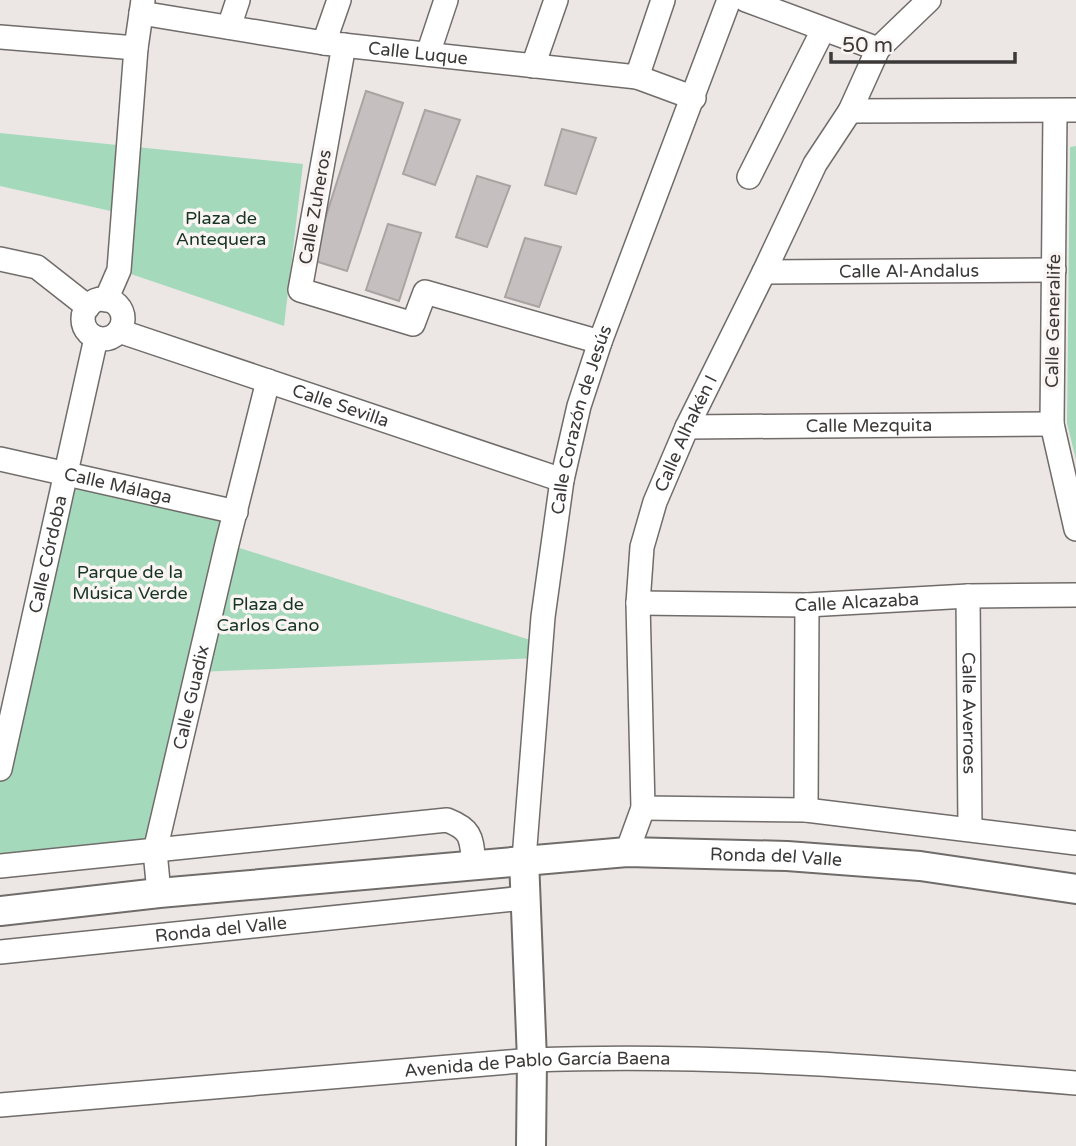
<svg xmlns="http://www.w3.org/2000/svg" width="1076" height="1146" viewBox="0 0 1076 1146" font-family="'Varela Round',sans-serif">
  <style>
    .green { fill: #a4d9bb }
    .building { fill: #c5c0bf; stroke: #a9a4a2; stroke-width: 2 }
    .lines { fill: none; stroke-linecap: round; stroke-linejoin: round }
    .minor-casing { stroke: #706c6a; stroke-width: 26 }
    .tertiary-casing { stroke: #706c6a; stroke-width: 32 }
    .minor { stroke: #fff; stroke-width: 23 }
    .tertiary { stroke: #fff; stroke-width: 28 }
    .labels { text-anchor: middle; stroke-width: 7; stroke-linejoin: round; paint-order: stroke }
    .street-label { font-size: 18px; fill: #3c3a39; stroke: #faf5f3 }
    .park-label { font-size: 18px; fill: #153424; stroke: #faf5f3 }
  </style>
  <rect width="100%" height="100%" fill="#ece7e5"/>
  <path class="green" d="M0,133L303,164L284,326L119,270L124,214L0,186Z
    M1076,146V460L1067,423L1070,147Z
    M65,474L236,512L227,544L540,643L539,658L197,672L155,851L0,866V769Z"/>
  <path class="building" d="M366,91L403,103L347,271L312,260Z
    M425,110L460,120L435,185L403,174Z
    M562,129L596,138L576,194L545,185Z
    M477,176L510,186L487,247L456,237Z
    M388,224L421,233L399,301L366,290Z
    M525,238L561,247L539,307L505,297Z"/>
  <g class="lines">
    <g class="minor-casing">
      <g id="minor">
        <path d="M746,0L878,49"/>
        <path id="s1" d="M141,13L324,43L637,77L694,98"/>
        <path d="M229,27L238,0"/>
        <path d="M0,37L136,48"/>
        <path d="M324,43L339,0"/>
        <path d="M344,45L300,290L413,324L425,292L600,342"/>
        <path d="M428,54L446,0"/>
        <path d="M533,66L556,0"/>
        <path d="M637,77L663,0"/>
        <path d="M850,111L1076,110"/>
        <path d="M1055,111L1052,424L1076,529"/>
        <path d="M749,177L823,30"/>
        <path d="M0,259L37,267L88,307"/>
        <path id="s2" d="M764,272L1054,270"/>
        <circle cx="103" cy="319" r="20"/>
        <path d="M106,300L119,270L136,48L143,0"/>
        <path id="s3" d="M119,331L562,480"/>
        <path id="s4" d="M687,427L1052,424"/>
        <path id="s5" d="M0,459L236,512"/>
        <path id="s6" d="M968,596L970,829"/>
        <path id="s7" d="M638,603L807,605L968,596L1076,595"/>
        <path id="s8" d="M0,769L96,338"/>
        <path d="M643,808L806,810L1076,843"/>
        <path d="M806,810L807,605"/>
        <path id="s9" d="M627,852L643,808L638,603L642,547L655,502L687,427L764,272L815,164L850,111L878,49L929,0"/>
        <path id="s10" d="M524,859L543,617L562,480L579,406L600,342L729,0"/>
        <path d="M0,866L447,820C473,830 471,839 474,864"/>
        <path id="s11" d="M159,893L155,851L227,544L268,381"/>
        <path id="s12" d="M0,952L524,898"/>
        <path id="s13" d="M0,1105L532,1060C714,1053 896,1068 1076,1083"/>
      </g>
    </g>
    <g class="tertiary-casing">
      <g id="tertiary">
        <path d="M524,859L532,1060L531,1146"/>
        <path id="s14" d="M0,911L159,893L627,852L787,856L920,866L1076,889"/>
      </g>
    </g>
    <use href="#minor" class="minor"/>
    <use href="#tertiary" class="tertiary"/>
  </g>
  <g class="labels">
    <g class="street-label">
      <text dy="6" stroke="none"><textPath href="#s1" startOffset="280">Calle Luque</textPath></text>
      <text transform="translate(315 207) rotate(-80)" y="6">Calle Zuheros</text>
      <text dy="6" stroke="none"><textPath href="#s2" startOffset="145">Calle Al-Andalus</textPath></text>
      <text transform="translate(1053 321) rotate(-89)" y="6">Calle Generalife</text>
      <text dy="6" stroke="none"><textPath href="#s3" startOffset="234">Calle Sevilla</textPath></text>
      <text dy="6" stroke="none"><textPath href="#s10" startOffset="444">Calle Corazón de Jesús</textPath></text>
      <text dy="6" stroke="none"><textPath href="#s4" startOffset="182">Calle Mezquita</textPath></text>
      <text dy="6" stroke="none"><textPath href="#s9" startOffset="430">Calle Alhakén I</textPath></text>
      <text dy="6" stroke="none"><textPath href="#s5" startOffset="121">Calle Málaga</textPath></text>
      <text dy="6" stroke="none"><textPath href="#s8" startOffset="220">Calle Córdoba</textPath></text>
      <text dy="6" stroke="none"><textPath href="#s7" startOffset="219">Calle Alcazaba</textPath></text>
      <text dy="6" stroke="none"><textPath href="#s11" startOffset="200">Calle Guadix</textPath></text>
      <text dy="6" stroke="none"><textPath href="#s6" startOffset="117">Calle Averroes</textPath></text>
      <text dy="6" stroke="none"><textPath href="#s14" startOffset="779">Ronda del Valle</textPath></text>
      <text dy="6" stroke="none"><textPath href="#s12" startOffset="222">Ronda del Valle</textPath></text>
      <text dy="6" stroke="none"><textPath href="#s13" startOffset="539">Avenida de Pablo García Baena</textPath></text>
    </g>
    <g class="park-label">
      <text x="221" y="224">Plaza de<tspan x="221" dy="21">Antequera</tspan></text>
      <text x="130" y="578">Parque de la<tspan x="130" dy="21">Música Verde</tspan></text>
      <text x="268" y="610">Plaza de<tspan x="268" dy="21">Carlos Cano</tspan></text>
    </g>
  </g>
  <path d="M831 52v10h184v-10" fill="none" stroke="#3c3a39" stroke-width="3.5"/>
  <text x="842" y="52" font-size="21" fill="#3c3a39" stroke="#faf5f3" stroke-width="5" paint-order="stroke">50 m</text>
</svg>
